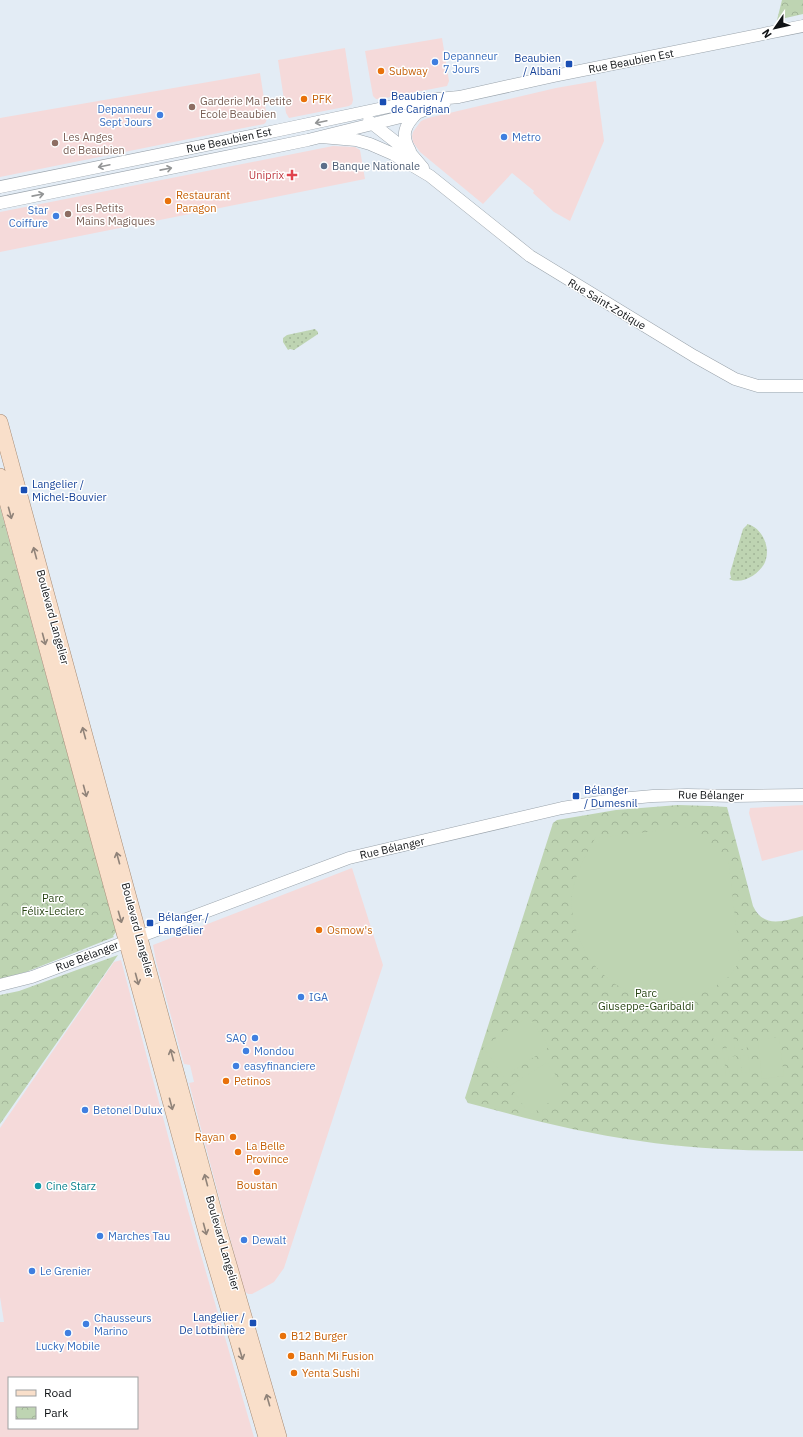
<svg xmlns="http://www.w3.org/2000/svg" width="803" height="1437" viewBox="0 0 803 1437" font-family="'IBM Plex Sans',sans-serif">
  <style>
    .commercial { fill: #f5dada; fill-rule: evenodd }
    .grass { fill: url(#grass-dots) }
    .park { fill: url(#park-crowns) }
    .pitch { fill: #bed4b2 }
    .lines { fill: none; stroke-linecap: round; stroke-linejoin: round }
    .minor-casing { stroke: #9aa3ab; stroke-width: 13 }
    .major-casing { stroke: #a58a74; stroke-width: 16 }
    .minor { stroke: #fff; stroke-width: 12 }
    .major { stroke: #f9dfca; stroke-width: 15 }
    .oneway { stroke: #939596 }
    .oneway2 { stroke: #908379 }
    .shop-dot { fill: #3f7fe0; stroke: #fff; stroke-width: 1.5 }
    .transit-dot { fill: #1a4fb4; stroke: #fff; stroke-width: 1.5 }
    .food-dot { fill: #e8710a; stroke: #fff; stroke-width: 1.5 }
    .education-dot { fill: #8d6e63; stroke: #fff; stroke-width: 1.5 }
    .service-dot { fill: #5c6f8a; stroke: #fff; stroke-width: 1.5 }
    .health-dot { fill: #e0444e; stroke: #fff; stroke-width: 1.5 }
    .culture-dot { fill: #0f9aa8; stroke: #fff; stroke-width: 1.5 }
    .labels { text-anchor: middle; stroke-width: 3; stroke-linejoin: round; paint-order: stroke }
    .shop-label { font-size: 11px; fill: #366cbe; stroke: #fff; text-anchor: start }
    .transit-label { font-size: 11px; fill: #164399; stroke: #fff; text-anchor: start }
    .street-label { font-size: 11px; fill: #101316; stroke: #fff }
    .food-label { font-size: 11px; fill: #c56008; stroke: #fff; text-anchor: start }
    .education-label { font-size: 11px; fill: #785e54; stroke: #fff; text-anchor: start }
    .service-label { font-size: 11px; fill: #4e5e75; stroke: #fff; text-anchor: start }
    .health-label { font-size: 11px; fill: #be3a42; stroke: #fff; text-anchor: end }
    .park-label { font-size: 11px; fill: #284413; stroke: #fff }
    .culture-label { font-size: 11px; fill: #0d838f; stroke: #fff; text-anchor: start }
  </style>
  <defs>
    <pattern id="grass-dots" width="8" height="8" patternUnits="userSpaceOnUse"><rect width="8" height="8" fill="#bed4b2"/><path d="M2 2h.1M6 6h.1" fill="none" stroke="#a2b598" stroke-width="1.8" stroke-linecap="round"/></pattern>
    <pattern id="park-crowns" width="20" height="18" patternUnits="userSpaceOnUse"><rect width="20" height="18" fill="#bed4b2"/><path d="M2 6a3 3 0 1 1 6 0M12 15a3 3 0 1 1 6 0" fill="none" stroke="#a2b598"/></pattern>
  </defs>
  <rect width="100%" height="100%" fill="#e3ecf5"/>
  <path class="commercial" d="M442,38L449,81L447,86L380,99H376L373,96L365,51Z
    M345,48L353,100L352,104L349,106L289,118L286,113L278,60Z
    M260,73L267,118L266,122L264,124L0,177V118Z
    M596,81L604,141L570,221L554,212L533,193L534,191L512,173L483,204L420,152L413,142L412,136L413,132L421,121L428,118L556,88Z
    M333,146L355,147L360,150L365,179L0,252V212Z
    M803,805V850L762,861L749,813L750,808Z
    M352,868L383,965L284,1268L274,1282L252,1294H248L244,1291L189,1083L194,1082L190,1065L184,1064L156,961L153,945Z
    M121,960L187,1207L254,1437H0V1322H4L0,1297V1128L114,962ZM9,1378H137V1428H9Z"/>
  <path class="grass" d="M315,329L318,332V334L294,350L290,349L288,350L283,342V338L287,335Z
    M747,524C761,527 770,545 766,559C763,572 743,586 729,579L731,578L730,573L743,529L747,525Z"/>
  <path class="park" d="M782,0H803V14L777,20Z
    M0,507L116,932L113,936L114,937L26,972L0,979Z
    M678,805L710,806L727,807L753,906C764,929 783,921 803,916V1151C748,1151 694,1149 640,1141C581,1133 525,1118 468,1103L465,1098L553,823L557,820L616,810Z
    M118,955L0,1124V995L19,991Z"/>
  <path class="pitch" d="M690,827L728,857L740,960C737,965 734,971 730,975C722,984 709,989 698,993C637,1016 578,972 572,909C569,884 584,859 595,838Z
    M529,1016L549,1047L504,1077L483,1047Z
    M745,1032L747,1049H739L737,1033Z
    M733,1033L735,1050L727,1051L725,1034Z
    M721,1035L723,1051L715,1052L713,1036Z
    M779,1037L784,1076L762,1079L758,1040Z
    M748,1055L750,1072L742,1073L740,1056Z
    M736,1056L738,1073L730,1074L728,1057Z
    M724,1058L726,1075L718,1076L716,1059Z
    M547,1062L566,1091L530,1115L510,1086Z"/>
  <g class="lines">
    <g class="minor-casing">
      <path id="minor" d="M369,121L411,154L423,168
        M321,137L356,140L370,144L393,154L430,176L530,256L694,356L735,379L758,386H803
        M410,151C401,135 404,126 417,113
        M0,187L280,130L416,101L459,97L554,76L803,26
        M0,203L308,140L417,113L445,102
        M0,985L32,977L349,858L562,808L619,799L653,796L687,795L735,796L803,795"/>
    </g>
    <g class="major-casing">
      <path id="major" d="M0,422L219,1230L279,1437
        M0,476L102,852L209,1243L266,1437"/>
    </g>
    <use href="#minor" class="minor"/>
    <use href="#major" class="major"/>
  </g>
  <defs><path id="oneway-shaft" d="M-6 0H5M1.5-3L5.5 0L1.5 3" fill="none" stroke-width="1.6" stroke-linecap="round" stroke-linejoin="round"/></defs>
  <g class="oneway">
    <use href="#oneway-shaft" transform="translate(321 122) rotate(168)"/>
    <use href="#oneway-shaft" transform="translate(104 166) rotate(168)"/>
    <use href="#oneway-shaft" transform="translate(166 169) rotate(-11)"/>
    <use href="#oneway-shaft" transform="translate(38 195) rotate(-11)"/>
  </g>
  <g class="oneway2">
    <use href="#oneway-shaft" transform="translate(10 513) rotate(75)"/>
    <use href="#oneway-shaft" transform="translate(35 553) rotate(-105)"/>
    <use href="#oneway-shaft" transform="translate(44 639) rotate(75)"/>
    <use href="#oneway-shaft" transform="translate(84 733) rotate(-105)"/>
    <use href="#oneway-shaft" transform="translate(85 791) rotate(75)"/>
    <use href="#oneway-shaft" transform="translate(118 858) rotate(-105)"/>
    <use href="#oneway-shaft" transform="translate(120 917) rotate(74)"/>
    <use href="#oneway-shaft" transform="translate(137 979) rotate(75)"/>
    <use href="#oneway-shaft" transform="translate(172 1055) rotate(-105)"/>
    <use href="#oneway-shaft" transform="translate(171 1104) rotate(75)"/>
    <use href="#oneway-shaft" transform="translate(206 1180) rotate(-105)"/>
    <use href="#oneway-shaft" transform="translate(205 1229) rotate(75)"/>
    <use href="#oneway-shaft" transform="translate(241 1354) rotate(73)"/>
    <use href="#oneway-shaft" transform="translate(268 1400) rotate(-106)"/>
  </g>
  <g class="shop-dot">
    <circle cx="435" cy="62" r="4"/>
    <circle cx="160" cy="115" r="4"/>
    <circle cx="504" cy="137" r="4"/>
    <circle cx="56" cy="216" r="4"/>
    <circle cx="301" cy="997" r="4"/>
    <circle cx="255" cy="1038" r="4"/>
    <circle cx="246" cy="1051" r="4"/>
    <circle cx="236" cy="1066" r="4"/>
    <circle cx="85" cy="1110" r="4"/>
    <circle cx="100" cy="1236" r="4"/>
    <circle cx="244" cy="1240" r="4"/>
    <circle cx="32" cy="1271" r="4"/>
    <circle cx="86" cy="1324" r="4"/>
    <circle cx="68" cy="1333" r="4"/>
  </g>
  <g class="transit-dot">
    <rect x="565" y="60" width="8" height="8" rx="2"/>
    <rect x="379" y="98" width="8" height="8" rx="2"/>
    <rect x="20" y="486" width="8" height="8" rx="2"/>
    <rect x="572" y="792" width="8" height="8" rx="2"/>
    <rect x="146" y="919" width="8" height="8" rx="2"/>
    <rect x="249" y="1319" width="8" height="8" rx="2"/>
  </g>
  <g class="food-dot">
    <circle cx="381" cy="71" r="4"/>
    <circle cx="304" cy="99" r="4"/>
    <circle cx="168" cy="201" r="4"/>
    <circle cx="319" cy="930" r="4"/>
    <circle cx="226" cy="1081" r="4"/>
    <circle cx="233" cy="1137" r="4"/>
    <circle cx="238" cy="1152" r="4"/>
    <circle cx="257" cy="1172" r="4"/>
    <circle cx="283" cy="1336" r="4"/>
    <circle cx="291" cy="1356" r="4"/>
    <circle cx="294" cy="1373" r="4"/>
  </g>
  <g class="education-dot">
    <circle cx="192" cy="107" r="4"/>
    <circle cx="55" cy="143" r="4"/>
    <circle cx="68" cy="214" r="4"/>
  </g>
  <circle class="service-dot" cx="324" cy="166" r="4"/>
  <path class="health-dot" d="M290 169h4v4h4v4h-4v4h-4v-4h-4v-4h4z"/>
  <circle class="culture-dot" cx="38" cy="1186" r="4"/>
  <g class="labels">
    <g class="shop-label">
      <text x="443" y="60">Depanneur<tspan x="443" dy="13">7 Jours</tspan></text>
      <text x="152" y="113" text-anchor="end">Depanneur<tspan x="152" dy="13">Sept Jours</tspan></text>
      <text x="512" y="141">Metro</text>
      <text x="48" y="214" text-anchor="end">Star<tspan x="48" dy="13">Coiffure</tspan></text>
      <text x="309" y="1001">IGA</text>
      <text x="247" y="1042" text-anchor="end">SAQ</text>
      <text x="254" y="1055">Mondou</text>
      <text x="244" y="1070">easyfinanciere</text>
      <text x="93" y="1114">Betonel Dulux</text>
      <text x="108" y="1240">Marches Tau</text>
      <text x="252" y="1244">Dewalt</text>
      <text x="40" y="1275">Le Grenier</text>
      <text x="94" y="1322">Chausseurs<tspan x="94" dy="13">Marino</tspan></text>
      <text x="68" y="1350" text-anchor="middle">Lucky Mobile</text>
    </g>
    <g class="transit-label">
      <text x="561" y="62" text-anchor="end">Beaubien<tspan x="561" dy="13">/ Albani</tspan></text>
      <text x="391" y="100">Beaubien /<tspan x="391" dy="13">de Carignan</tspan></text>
      <text x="32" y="488">Langelier /<tspan x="32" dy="13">Michel-Bouvier</tspan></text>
      <text x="584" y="794">Bélanger<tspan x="584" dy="13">/ Dumesnil</tspan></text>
      <text x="158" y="921">Bélanger /<tspan x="158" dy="13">Langelier</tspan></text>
      <text x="245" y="1321" text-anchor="end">Langelier /<tspan x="245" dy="13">De Lotbinière</tspan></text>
    </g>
    <g class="street-label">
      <text transform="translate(631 61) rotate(-11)" y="4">Rue Beaubien Est</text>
      <text transform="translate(229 140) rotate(-12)" y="4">Rue Beaubien Est</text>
      <text transform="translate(607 304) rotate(31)" y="4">Rue Saint-Zotique</text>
      <text transform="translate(53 617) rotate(75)" y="4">Boulevard Langelier</text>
      <text transform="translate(711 795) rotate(1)" y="4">Rue Bélanger</text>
      <text transform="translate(392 848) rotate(-13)" y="4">Rue Bélanger</text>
      <text transform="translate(138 930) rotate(75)" y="4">Boulevard Langelier</text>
      <text transform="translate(87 956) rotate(-21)" y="4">Rue Bélanger</text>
      <text transform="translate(223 1243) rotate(74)" y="4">Boulevard Langelier</text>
    </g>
    <g class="food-label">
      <text x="389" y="75">Subway</text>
      <text x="312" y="103">PFK</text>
      <text x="176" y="199">Restaurant<tspan x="176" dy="13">Paragon</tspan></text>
      <text x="327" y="934">Osmow's</text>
      <text x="234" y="1085">Petinos</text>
      <text x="225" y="1141" text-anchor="end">Rayan</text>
      <text x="246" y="1150">La Belle<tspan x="246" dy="13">Province</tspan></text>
      <text x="257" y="1189" text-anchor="middle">Boustan</text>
      <text x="291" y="1340">B12 Burger</text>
      <text x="299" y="1360">Banh Mi Fusion</text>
      <text x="302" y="1377">Yenta Sushi</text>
    </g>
    <g class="education-label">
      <text x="200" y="105">Garderie Ma Petite<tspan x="200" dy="13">Ecole Beaubien</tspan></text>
      <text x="63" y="141">Les Anges<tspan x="63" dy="13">de Beaubien</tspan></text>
      <text x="76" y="212">Les Petits<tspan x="76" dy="13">Mains Magiques</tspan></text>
    </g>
    <g class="service-label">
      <text x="332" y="170">Banque Nationale</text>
    </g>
    <g class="health-label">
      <text x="284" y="179">Uniprix</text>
    </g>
    <g class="park-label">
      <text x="53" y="902">Parc<tspan x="53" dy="13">Félix-Leclerc</tspan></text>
      <text x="646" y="997">Parc<tspan x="646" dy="13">Giuseppe-Garibaldi</tspan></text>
    </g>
    <g class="culture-label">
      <text x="46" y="1190">Cine Starz</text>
    </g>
  </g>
  <rect x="8" y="1377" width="130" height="52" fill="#ffffff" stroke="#9fa1a2"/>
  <rect x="16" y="1390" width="20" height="6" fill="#f9dfca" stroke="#9fa1a2"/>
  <text x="44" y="1397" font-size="12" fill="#101316">Road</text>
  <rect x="16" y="1407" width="20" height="12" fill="url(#park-crowns)" stroke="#9fa1a2"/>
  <text x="44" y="1417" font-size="12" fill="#101316">Park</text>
  <g transform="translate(775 28) rotate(236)" stroke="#ffffff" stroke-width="3" paint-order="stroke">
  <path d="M0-3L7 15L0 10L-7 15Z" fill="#101316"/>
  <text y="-6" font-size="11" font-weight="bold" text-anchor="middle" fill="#101316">N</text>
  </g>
</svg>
